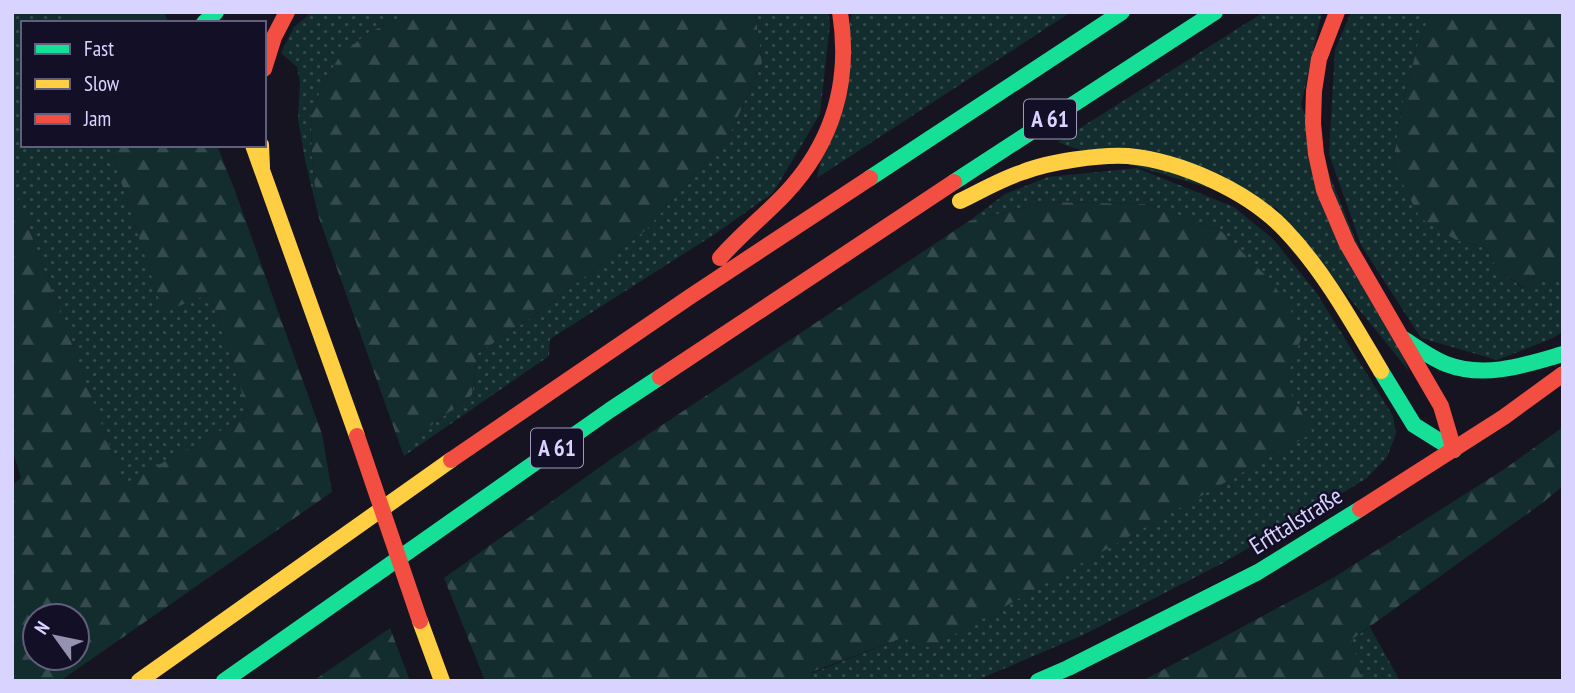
<svg xmlns="http://www.w3.org/2000/svg" width="1575" height="693" viewBox="0 0 1575 693" font-family="'PT Sans Narrow',sans-serif">
  <style>
    .grass { fill: url(#grass-dots) }
    .forest { fill: url(#forest-firs); fill-rule: evenodd }
    .lines { fill: none; stroke-linecap: round; stroke-linejoin: round }
    .fast { stroke: #16e098; stroke-width: 16 }
    .slow { stroke: #ffcf43; stroke-width: 16 }
    .jam { stroke: #f24e42; stroke-width: 16 }
    .jam-bridge { stroke: #f24e42; stroke-width: 16 }
    .labels { text-anchor: middle; stroke-width: 5; stroke-linejoin: round; paint-order: stroke }
    .shield { fill: #130f26; stroke: #9e99be; stroke-width: 2 }
    .shield-label { font-size: 23px; font-weight: bold; fill: #d9d4ff }
    .street-label { font-size: 24px; fill: #d9d4ff; stroke: #130f26 }
  </style>
  <defs>
    <pattern id="grass-dots" width="8" height="8" patternUnits="userSpaceOnUse" patternTransform="scale(1.75)"><rect width="8" height="8" fill="#132c2d"/><path d="M2 2h.1M6 6h.1" fill="none" stroke="#354a4c" stroke-width="1.8" stroke-linecap="round"/></pattern>
    <pattern id="forest-firs" width="22" height="20" patternUnits="userSpaceOnUse" patternTransform="scale(1.75)"><rect width="22" height="20" fill="#132c2d"/><path d="M5 1l3.5 6h-7zM16 11l3.5 6h-7z" fill="#354a4c"/></pattern>
  </defs>
  <rect width="100%" height="100%" fill="#161421"/>
  <path class="grass" d="M12,12H65L68,23H23V145H109L163,311L210,294L249,415L124,485L12,183Z
    M312,12H412L368,33L340,55L321,89L311,115L312,162L319,218L305,160L298,119L300,82L297,67L281,53L294,27Z
    M755,12H828L830,24L820,114L773,193L715,234L550,339L549,356L404,456L401,448L472,395L477,354L531,318L646,230L729,136L762,63Z
    M852,12H1071L817,178Z
    M1264,12H1322L1301,105L1409,371L1276,208L1071,147L1058,142Z
    M1351,12H1431L1418,44L1401,110L1393,165L1456,240L1486,248L1498,270L1523,288L1563,274V332L1551,339L1497,360L1421,338L1361,245L1329,154L1335,50Z
    M1137,168L1234,207L1273,239L1316,292L1393,416L1396,434L1387,457L1367,478L1323,505L1221,564L1083,635L975,681H809L812,673L902,638L1285,383L1220,230L1144,204L1046,202L969,221L1005,194L1048,177Z
    M1370,627L1400,681H1363L1351,640Z"/>
  <path class="forest" d="M65,12H164L168,23H68Z
    M412,12H755L762,63L729,136L646,230L531,318L477,354L472,395L401,448L319,218L312,162L311,115L321,89L340,55L368,33Z
    M1431,12H1563V274L1524,288L1498,270L1486,248L1456,240L1420,218L1393,165L1401,110L1418,44Z
    M109,145H217L235,191L322,434L332,492L60,681H12V485L21,478L12,449V183L124,484L249,415L210,294L163,312ZM77,616V658H35V616Z
    M1046,202L1144,204L1220,230L1271,281L1304,330L1285,383L1313,433L931,648L902,638L812,672L809,681H485L444,578L614,457L969,221Z
    M1563,427V486L1541,504L1351,640L1363,681H1142L1333,578L1506,468Z
    M390,628L410,681H313Z"/>
  <g class="lines">
    <path class="fast" d="M204,23L216,12
      M870,178L1122,12
      M954,182L1215,12
      M1404,339C1417,348 1431,358 1446,364C1485,379 1525,365 1563,354
      M1381,371L1414,425L1454,450
      M224,681L610,410L660,377
      M1038,681L1068,668L1258,572L1360,509"/>
    <path class="slow" d="M253,145L357,436
      M261,145L262,167
      M960,201C981,191 1001,179 1023,172C1048,162 1101,154 1128,156C1181,161 1248,191 1285,230C1324,271 1352,322 1381,371
      M420,621L442,681
      M139,681L451,460"/>
    <path class="jam" d="M1337,12L1319,59L1314,91L1313,123L1316,154L1324,190L1347,244L1441,406L1454,450
      M264,69L274,37L287,12
      M720,258C740,235 764,216 785,194C833,143 851,81 840,12
      M660,377L954,182
      M451,460L691,296L870,178
      M1360,509L1504,417L1563,374"/>
    <path class="jam-bridge" d="M357,436L420,621"/>
  </g>
  <g class="labels">
    <g class="shield">
      <rect x="1024" y="99.5" width="52" height="39" rx="5"/>
      <rect x="531" y="428.5" width="52" height="39" rx="5"/>
    </g>
    <g class="shield-label">
      <text x="1050" y="127">A 61</text>
      <text x="557" y="456">A 61</text>
    </g>
    <g class="street-label">
      <text transform="translate(1296 521) rotate(-32)" y="8">Erfttalstraße</text>
    </g>
  </g>
  <rect width="1575" height="693" fill="none" stroke="#d9d4ff" stroke-width="28"/>
  <rect x="21" y="21" width="245" height="126" fill="#130f26" stroke="#625e7d" stroke-width="2"/>
  <rect x="35" y="44" width="35" height="10" fill="#16e098" stroke="#625e7d" stroke-width="2"/>
  <text x="84" y="56" font-size="21" fill="#d9d4ff">Fast</text>
  <rect x="35" y="79" width="35" height="10" fill="#ffcf43" stroke="#625e7d" stroke-width="2"/>
  <text x="84" y="91" font-size="21" fill="#d9d4ff">Slow</text>
  <rect x="35" y="114" width="35" height="10" fill="#f24e42" stroke="#625e7d" stroke-width="2"/>
  <text x="84" y="126" font-size="21" fill="#d9d4ff">Jam</text>
  <g transform="translate(56 637) rotate(303)"><circle r="33" fill="#130f26" stroke="#625e7d" stroke-width="2"/>
  <path d="M0-5L12 26L0 18L-12 26Z" fill="#9591b1"/>
  <text y="-10" font-size="19" font-weight="bold" text-anchor="middle" fill="#d9d4ff">N</text>
  </g>
</svg>
